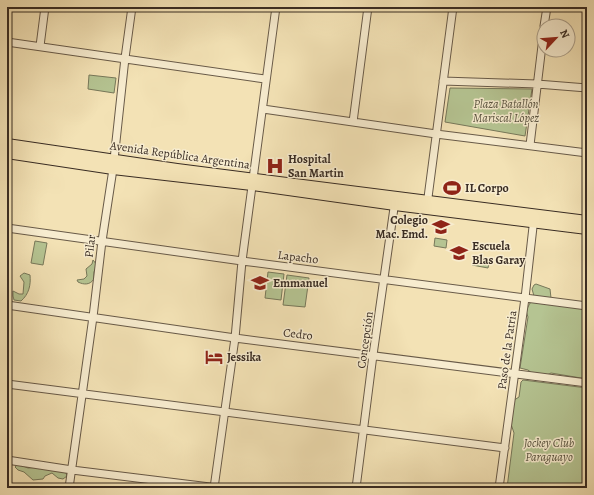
<svg xmlns="http://www.w3.org/2000/svg" width="594" height="495" viewBox="0 0 594 495" font-family="Alegreya,serif">
  <style>
    .green { fill: #b5c492; stroke: #77785a }
    .lines { fill: none; stroke-linecap: round; stroke-linejoin: round }
    .minor-casing { stroke: #685a48; stroke-width: 9 }
    .highway-casing { stroke: #392c23; stroke-width: 12 }
    .minor { stroke: #f7eccf; stroke-width: 7 }
    .highway { stroke: #f3e2b5; stroke-width: 10 }
    .labels { text-anchor: middle; stroke-width: 3; stroke-linejoin: round; paint-order: stroke }
    .park-label { font-size: 12px; font-style: italic; fill: #58523f; stroke: #f7eccf }
    .street-label { font-size: 12px; fill: #392c23; stroke: #f7eccf }
    .poi-label { font-size: 12px; font-weight: bold; fill: #392c23; stroke: #f7eccf; text-anchor: start }
  </style>
  <rect width="100%" height="100%" fill="#f3e2b5"/>
  <filter id="stains"><feTurbulence type="fractalNoise" baseFrequency=".005" numOctaves="4"/><feColorMatrix values="0 0 0 0 .2 0 0 0 0 .09 0 0 0 0 .02 0 0 0 .5 -.17"/></filter>
  <radialGradient id="worn" r=".72"><stop offset=".6" stop-color="#630" stop-opacity="0"/><stop offset="1" stop-color="#630" stop-opacity=".3"/></radialGradient>
  <path class="green" d="M89,75L116,78L114,93L88,89Z
    M450,88L532,89L525,136L445,122Z
    M435,238L447,240L446,248L434,246Z
    M35,241L47,243L43,265L31,263Z
    M474,257L490,259L488,268L472,265Z
    M93,260L97,265L94,272V279C90,285 84,285 78,282L77,280L84,279L87,276L86,269L92,264Z
    M268,272L284,274L281,300L265,298Z
    M24,273L30,275C31,285 29,294 21,301L14,300L13,296V291L19,294H23L24,282L20,276Z
    M287,275L309,278L305,307L283,305Z
    M536,284L550,289L551,298L534,296L532,289L534,285Z
    M535,301L587,305V379L551,373L547,375L533,374L528,370L520,368L528,317L526,311L530,303Z
    M523,380L587,388V488H507L514,433L511,424V402L519,397L521,382Z
    M18,464L28,468L41,467L65,470L67,476L63,479L58,478L52,473L45,476L43,479L33,480L24,472L18,470L15,467Z"/>
  <g class="lines">
    <g class="minor-casing">
      <path id="minor" d="M544,26L547,7
        M7,42L265,79
        M40,46L45,7
        M443,81L537,84L587,88
        M263,109L436,134L587,153
        M353,122L368,7
        M530,145L544,29
        M427,205L453,7
        M7,228L242,261L587,306
        M7,305L235,338L587,383
        M7,384L505,448
        M7,460L72,470L218,488
        M69,488L93,317L102,241L113,169L125,58L132,7
        M214,488L235,338L242,261L276,7
        M356,488L373,355L395,201
        M499,488L525,298L534,218"/>
    </g>
    <g class="highway-casing">
      <path id="highway" d="M7,144L177,169L587,221
        M7,153L113,169L252,185L395,205L587,229"/>
    </g>
    <use href="#minor" class="minor"/>
    <use href="#highway" class="highway"/>
  </g>
  <defs>
    <g id="hospital-bare" transform="scale(1.38)"><path d="M-5-5h3v3.5h4V-5h3V5h-3V1.5h-4V5h-3Z" fill="#8f2418" stroke="#f7eccf" stroke-width="2.5" paint-order="stroke"/></g>
    <g id="stadium-bare" transform="scale(1.38)"><path d="M0-5a6.5 5 0 1 0 0 10a6.5 5 0 1 0 0-10ZM-3.5-1.8h7v3.6h-7Z" fill="#8f2418" stroke="#f7eccf" stroke-width="2.5" paint-order="stroke"/></g>
    <g id="school-bare" transform="scale(1.38)"><path d="M0-5L7-2L0 1L-7-2ZM-4 1L0 2.5L4 1V4Q0 6-4 4Z" fill="#8f2418" stroke="#f7eccf" stroke-width="2.5" paint-order="stroke"/></g>
    <g id="hotel-bare" transform="scale(1.38)"><path d="M-6-4.5h1.5V1H6V5H4.5V3h-9V5H-6ZM-4 0a1.8 1.8 0 1 1 3.6 0ZM.5 0V-2.5h3Q6-2.5 6 0Z" fill="#8f2418" stroke="#f7eccf" stroke-width="2.5" paint-order="stroke"/></g>
  </defs>
  <g fill-rule="evenodd">
    <use href="#hospital-bare" x="275" y="166"/>
    <use href="#stadium-bare" x="452" y="188"/>
    <use href="#school-bare" x="441" y="227"/>
    <use href="#school-bare" x="459" y="253"/>
    <use href="#school-bare" x="260" y="283"/>
    <use href="#hotel-bare" x="214" y="357"/>
  </g>
  <g class="labels">
    <g class="park-label">
      <text x="506" y="108">Plaza Batallón<tspan x="506" dy="14">Mariscal López</tspan></text>
      <text x="549" y="447">Jockey Club<tspan x="549" dy="14">Paraguayo</tspan></text>
    </g>
    <g class="street-label">
      <text transform="translate(180 155) rotate(8)" y="4">Avenida República Argentina</text>
      <text transform="translate(90 246) rotate(-83)" y="4">Pilar</text>
      <text transform="translate(298 257) rotate(7)" y="4">Lapacho</text>
      <text transform="translate(298 334) rotate(7)" y="4">Cedro</text>
      <text transform="translate(365 340) rotate(-82)" y="4">Concepción</text>
      <text transform="translate(507 350) rotate(-82)" y="4">Paso de la Patria</text>
    </g>
    <g class="poi-label">
      <text x="288" y="163">Hospital<tspan x="288" dy="14">San Martin</tspan></text>
      <text x="465" y="192">IL Corpo</text>
      <text x="428" y="224" text-anchor="end">Colegio<tspan x="428" dy="14">Mac. Emd.</tspan></text>
      <text x="472" y="250">Escuela<tspan x="472" dy="14">Blas Garay</tspan></text>
      <text x="273" y="287">Emmanuel</text>
      <text x="227" y="361">Jessika</text>
    </g>
  </g>
  <rect width="594" height="495" fill="none" stroke="#f3e2b5" stroke-width="24"/>
  <rect x="8" y="8" width="578" height="479" fill="none" stroke="#392c23" stroke-width="2"/>
  <rect x="12" y="12" width="570" height="471" fill="none" stroke="#392c23"/>
  <g transform="translate(556 38) rotate(64)"><circle r="19" fill="#f7eccf" stroke="#ab9f8a"/>
  <path d="M0-3L7 15L0 10L-7 15Z" fill="#8f2418"/>
  <text y="-6" font-size="11" font-weight="bold" text-anchor="middle" fill="#392c23">N</text>
  </g>
  <rect width="100%" height="100%" filter="url(#stains)"/>
  <rect width="100%" height="100%" fill="url(#worn)"/>
</svg>
